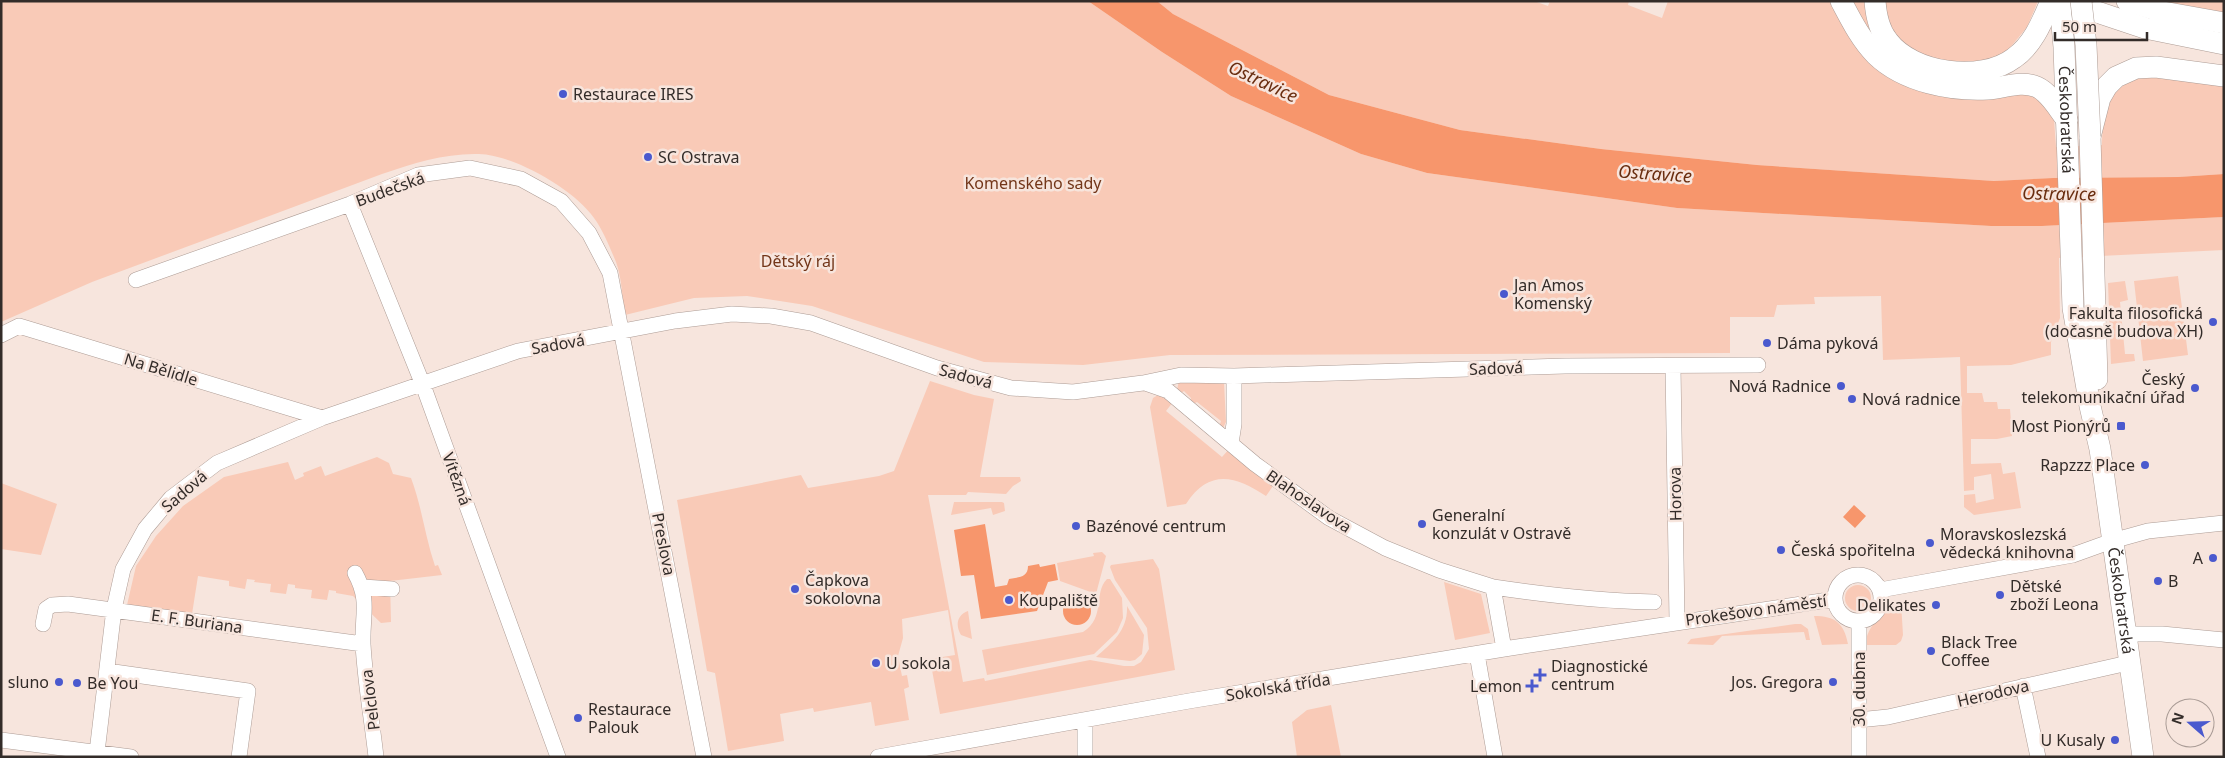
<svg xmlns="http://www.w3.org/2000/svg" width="2225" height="758" viewBox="0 0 2225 758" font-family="'Noto Sans',sans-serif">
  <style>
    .green { fill: #f9cab7 }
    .water { fill: #f7966c }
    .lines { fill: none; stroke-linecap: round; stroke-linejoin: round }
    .street-casing { stroke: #ad9c95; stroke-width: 16 }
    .secondary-casing { stroke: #ad9c95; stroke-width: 22 }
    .street { stroke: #fff; stroke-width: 15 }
    .secondary { stroke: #fff; stroke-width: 21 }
    .secondary-bridge-casing { stroke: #ad9c95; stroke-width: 22; stroke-linecap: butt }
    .secondary-bridge { stroke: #fff; stroke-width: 21 }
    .poi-dot { fill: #4a59ce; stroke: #f7e5dd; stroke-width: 2 }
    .labels { text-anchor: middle; stroke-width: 5; stroke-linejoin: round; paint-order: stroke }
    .poi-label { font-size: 16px; fill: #332c29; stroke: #f7e5dd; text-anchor: start }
    .street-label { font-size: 16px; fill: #332c29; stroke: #f7e5dd }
    .park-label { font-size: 16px; fill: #733619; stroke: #f7e5dd }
    .water-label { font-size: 18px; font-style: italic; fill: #6a2e10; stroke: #f7e5dd }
  </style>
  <rect width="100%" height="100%" fill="#f7e5dd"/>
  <path class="green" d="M1,1H1088L1162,52L1231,96L1361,154L1427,173L1677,208L1991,226H2042L2224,217V250L2059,258L2060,318L2051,342V355L2011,365L1967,366V393H1982L1984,402H1997L1998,409H2010L2012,436L1997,439H1971V464L2001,463L2003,474L2015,472L2021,508L1974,515L1964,507V495L1975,494L1976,503L1994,499L1991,474L1974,477V490L1964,491L1960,357L1883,360L1881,296L1814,297L1815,304L1777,305L1774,317H1730V353L1170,355L1083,365L984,362L812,306L747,296L694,298L625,315C622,298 622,278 616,262C610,248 603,230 594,218C574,189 514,155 479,154C446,153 414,163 382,174L92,282L1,322Z
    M1157,1H1534L1548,6L1550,1H1629L1628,5L1662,18L1668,1H1835L1852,32L2028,93L2049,108L2054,120L2056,147L2102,145C2103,111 2106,86 2144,77L2224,83V174L2178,177L2053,178L1994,181L1757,165L1601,149L1460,130L1329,95L1173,14Z
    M1850,1H1869L1874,41Z
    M1882,1H2038L2027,27L2009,49L1993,59L1966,65L1918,55L1892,33Z
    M2155,1H2224V16Z
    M2178,276L2188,355L2143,361L2134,281Z
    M2125,281L2128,300L2120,302L2125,354H2134L2135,361L2111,364L2108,283Z
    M930,381L974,395L994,399L980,477H1020L1021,481L1013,486L1006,494L968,492L966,495H928L963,682L984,678L985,681L1090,660L1124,666H1134L1141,662L1149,649L1147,628L1115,580L1110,567L1111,565L1153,559L1159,569L1175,670L940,714L930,659L955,655L948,610L902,619L903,638L898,656L902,676L907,675L909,687L904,689L909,720L875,726L871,702L814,712L813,708L780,714L784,741L728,751L715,673L707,671L677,500L801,475L808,488L879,476L894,471Z
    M1179,381L1224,383L1226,422L1223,428L1219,427L1221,421L1197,402L1193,404L1190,402L1191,398L1184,391L1181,393L1177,390Z
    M1158,395L1173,402L1166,411L1222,457L1230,448L1273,486L1266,496C1236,476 1209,468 1186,504L1167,507L1150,407L1153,398Z
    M377,457L389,463L393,474L411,478C422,507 425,537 435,566L438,565L442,575L390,581L391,622L381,623L353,596L336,593V591L329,590L327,600L311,598L312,590L295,588V585L288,584L286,594L270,592L271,584L254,582L255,580L247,579L245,589L229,586V581L198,576L192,614L127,605L136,566L156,536L183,506L224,477L288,462L295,480L304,476L303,473L321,466L325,476Z
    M1,483L57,504L41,555L1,549Z
    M954,502H1002L1004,503L1005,511L993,515L991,508L951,515Z
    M1102,552L1106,556L1096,594L1060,581L1057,563L1094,556L1093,553Z
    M1107,579H1110L1122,598L1123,618L1117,632L1094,654L987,675L982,650L1083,632C1106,618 1093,593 1107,579Z
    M1444,582L1481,594L1490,633L1455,640Z
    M1845 598a13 13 0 1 1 26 0a13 13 0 1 1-26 0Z
    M1901,602L1903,635L1901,641L1896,645H1865C1867,626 1885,608 1901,602Z
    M1127,606L1144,635L1142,654L1135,660L1130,661L1096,657C1113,642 1128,630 1127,606Z
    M968,611L972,639L961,635C955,625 957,615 968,611Z
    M1814,616C1835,616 1844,623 1848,644L1822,645Z
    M1795,624H1801L1808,629L1810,640H1806L1804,632L1722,636L1713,645L1687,644L1691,639Z
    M1331,705L1341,757H1297L1292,722L1307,710Z"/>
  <path class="water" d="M1088,1H1157L1173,14L1329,95L1460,130L1601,149L1757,165L1994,181L2053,178L2178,177L2224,174V217L2042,226H1991L1677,208L1427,173L1361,154L1231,96L1162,52Z
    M1854,505L1866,516L1855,528L1843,517Z
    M985,524L995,587L1007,585L1009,579C1018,577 1028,578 1028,566L1039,564L1040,567L1055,564L1058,580L1048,582L1037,611L981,619L974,575L961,576L954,530Z
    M1063 611a14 14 0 1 1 28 0a14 14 0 1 1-28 0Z"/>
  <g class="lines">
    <g class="street-casing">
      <path id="street" d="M350,204L423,385L558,757
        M136,280L350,204L418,175L470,168L521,179L561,201L589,233L610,273L704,757
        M1,335L19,326L322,418
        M1673,367L1677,621
        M1145,383L1168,391L1255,464L1329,518L1385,548L1439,570L1493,587L1504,649
        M1231,443L1234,424V376
        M355,573C370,600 362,615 363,644C365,682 372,720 376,757
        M1835 598a23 23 0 1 1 46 0a23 23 0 1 1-46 0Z
        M363,587L392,589
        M1493,587C1547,595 1599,601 1654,602
        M1880,590L2073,555L2112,541L2148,531L2224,523
        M1859,621V757
        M43,624L46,609L52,605L68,604L363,644
        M2125,634H2162L2224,640
        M1477,654L1495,757
        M107,671L248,691L239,757
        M2023,686L2038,757
        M1858,720L1888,717L2128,663
        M1,740L131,757
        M97,752L114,609L123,569L145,529L171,498L217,463L322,418L518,351L675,321L732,314L771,316L811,323L937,368L1011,388L1073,392L1143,383L1181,375L1234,376L1565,366L1758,365
        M878,757L1189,701L1504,649L1835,599
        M1085,757V720"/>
    </g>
    <g class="secondary-casing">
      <g id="secondary">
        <path d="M1841,1C1851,20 1861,40 1876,55C1904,82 1951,91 1988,89C2004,88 2021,80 2037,87C2050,93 2058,109 2067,120"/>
        <path d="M1875,1C1876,15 1879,30 1888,41C1913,74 1981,83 2014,58C2033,45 2042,22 2051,1"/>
        <path id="s1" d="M2060,1L2064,47L2073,308L2090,406L2100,449L2143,757"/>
        <path d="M2127,1L2163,12L2224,23"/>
        <path d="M2097,12L2145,28L2224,44"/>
        <path d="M2097,379L2090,137L2100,98L2107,86L2116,77L2136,68L2156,67L2224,76"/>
      </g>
    </g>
    <use href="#street" class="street"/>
    <use href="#secondary" class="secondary"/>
    <g class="secondary-bridge-casing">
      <path id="secondary-bridge" d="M2081,1L2086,45L2090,137"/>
    </g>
    <use href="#secondary-bridge" class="secondary-bridge"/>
  </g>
  <g class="poi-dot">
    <circle cx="563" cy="94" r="5"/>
    <circle cx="648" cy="157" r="5"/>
    <circle cx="1504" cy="294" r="5"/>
    <circle cx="2213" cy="322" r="5"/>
    <circle cx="1767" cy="343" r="5"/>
    <circle cx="1841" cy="386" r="5"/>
    <circle cx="2195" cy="388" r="5"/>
    <circle cx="1852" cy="399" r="5"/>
    <rect x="2116" y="421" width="10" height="10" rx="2.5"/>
    <circle cx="2145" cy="465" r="5"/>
    <circle cx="1422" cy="524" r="5"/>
    <circle cx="1076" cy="526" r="5"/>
    <circle cx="1930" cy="543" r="5"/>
    <circle cx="1781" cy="550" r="5"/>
    <circle cx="2213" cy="558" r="5"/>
    <circle cx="2158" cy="581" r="5"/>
    <circle cx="795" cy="589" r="5"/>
    <circle cx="2000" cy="595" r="5"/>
    <circle cx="1009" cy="600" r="5"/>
    <circle cx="1936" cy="605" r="5"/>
    <circle cx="1931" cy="651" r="5"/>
    <circle cx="876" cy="663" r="5"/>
    <path d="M1537.5 667.5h5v5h5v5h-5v5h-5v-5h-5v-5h5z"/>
    <circle cx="59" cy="682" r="5"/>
    <circle cx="1833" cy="682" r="5"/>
    <circle cx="77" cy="683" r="5"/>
    <path d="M1529.5 678.5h5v5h5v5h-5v5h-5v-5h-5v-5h5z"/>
    <circle cx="578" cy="718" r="5"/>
    <circle cx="2115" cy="740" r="5"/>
  </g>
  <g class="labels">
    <g class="poi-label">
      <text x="573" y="100">Restaurace IRES</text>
      <text x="658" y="163">SC Ostrava</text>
      <text x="1514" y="291">Jan Amos<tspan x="1514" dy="18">Komenský</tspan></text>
      <text x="2203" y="319" text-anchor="end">Fakulta filosofická<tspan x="2203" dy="18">(dočasně budova XH)</tspan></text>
      <text x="1777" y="349">Dáma pyková</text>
      <text x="2185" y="385" text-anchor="end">Český<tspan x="2185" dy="18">telekomunikační úřad</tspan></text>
      <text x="1831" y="392" text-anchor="end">Nová Radnice</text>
      <text x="1862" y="405">Nová radnice</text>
      <text x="2111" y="432" text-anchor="end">Most Pionýrů</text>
      <text x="2135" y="471" text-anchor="end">Rapzzz Place</text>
      <text x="1432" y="521">Generalní<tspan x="1432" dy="18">konzulát v Ostravě</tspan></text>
      <text x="1086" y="532">Bazénové centrum</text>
      <text x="1940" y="540">Moravskoslezská<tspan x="1940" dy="18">vědecká knihovna</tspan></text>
      <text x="1791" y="556">Česká spořitelna</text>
      <text x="2203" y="564" text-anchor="end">A</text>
      <text x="805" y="586">Čapkova<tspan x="805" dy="18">sokolovna</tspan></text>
      <text x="2168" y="587">B</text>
      <text x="2010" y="592">Dětské<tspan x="2010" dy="18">zboží Leona</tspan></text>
      <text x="1019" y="606">Koupaliště</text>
      <text x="1926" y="611" text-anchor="end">Delikates</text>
      <text x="1941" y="648">Black Tree<tspan x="1941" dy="18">Coffee</tspan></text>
      <text x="886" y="669">U sokola</text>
      <text x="1551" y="672">Diagnostické<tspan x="1551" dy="18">centrum</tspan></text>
      <text x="49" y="688" text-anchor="end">sluno</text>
      <text x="1823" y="688" text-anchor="end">Jos. Gregora</text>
      <text x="87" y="689">Be You</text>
      <text x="1522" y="692" text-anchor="end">Lemon</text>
      <text x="588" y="715">Restaurace<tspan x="588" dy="18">Palouk</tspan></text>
      <text x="2105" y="746" text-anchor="end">U Kusaly</text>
    </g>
    <g class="street-label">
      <text dy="6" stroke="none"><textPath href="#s1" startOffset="119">Českobratrská</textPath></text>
      <text transform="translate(390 189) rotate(-20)" y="6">Budečská</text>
      <text transform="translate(558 344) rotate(-10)" y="6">Sadová</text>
      <text transform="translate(1496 368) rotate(-2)" y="6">Sadová</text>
      <text transform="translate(161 369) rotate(17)" y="6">Na Bělidle</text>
      <text transform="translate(966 376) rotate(15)" y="6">Sadová</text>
      <text transform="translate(457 479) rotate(70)" y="6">Vítězná</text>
      <text transform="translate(184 491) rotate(-41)" y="6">Sadová</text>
      <text transform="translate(1675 494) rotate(-91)" y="6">Horova</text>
      <text transform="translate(1309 501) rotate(34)" y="6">Blahoslavova</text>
      <text transform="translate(664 544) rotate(79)" y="6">Preslova</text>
      <text dy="6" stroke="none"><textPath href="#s1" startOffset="604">Českobratrská</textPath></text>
      <text transform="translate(1756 610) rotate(-8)" y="6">Prokešovo náměstí</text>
      <text transform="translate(197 621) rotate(8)" y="6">E. F. Buriana</text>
      <text transform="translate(1278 687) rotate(-9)" y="6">Sokolská třída</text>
      <text transform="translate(1859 689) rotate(-90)" y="6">30. dubna</text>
      <text transform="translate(1993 693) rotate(-13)" y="6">Herodova</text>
      <text transform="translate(370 700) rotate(-97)" y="6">Pelclova</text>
    </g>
    <g class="park-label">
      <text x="1033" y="189">Komenského sady</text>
      <text x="798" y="267">Dětský ráj</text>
    </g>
    <g class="water-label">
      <text transform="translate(1263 82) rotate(25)" y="6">Ostravice</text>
      <text transform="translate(1655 174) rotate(4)" y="6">Ostravice</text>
      <text transform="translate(2059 194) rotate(1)" y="6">Ostravice</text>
    </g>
  </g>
  <rect width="2225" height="758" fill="none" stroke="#332c29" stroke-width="5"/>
  <g transform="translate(2190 723) rotate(290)"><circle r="24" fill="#f7e5dd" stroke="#a99b95"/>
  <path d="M0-4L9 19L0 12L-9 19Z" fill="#4a59ce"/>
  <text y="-8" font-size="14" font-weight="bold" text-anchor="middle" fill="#332c29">N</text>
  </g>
  <path d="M2055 32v8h92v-8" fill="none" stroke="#332c29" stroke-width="2.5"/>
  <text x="2062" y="32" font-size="15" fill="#332c29" stroke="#f7e5dd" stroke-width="4" paint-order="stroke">50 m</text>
</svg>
